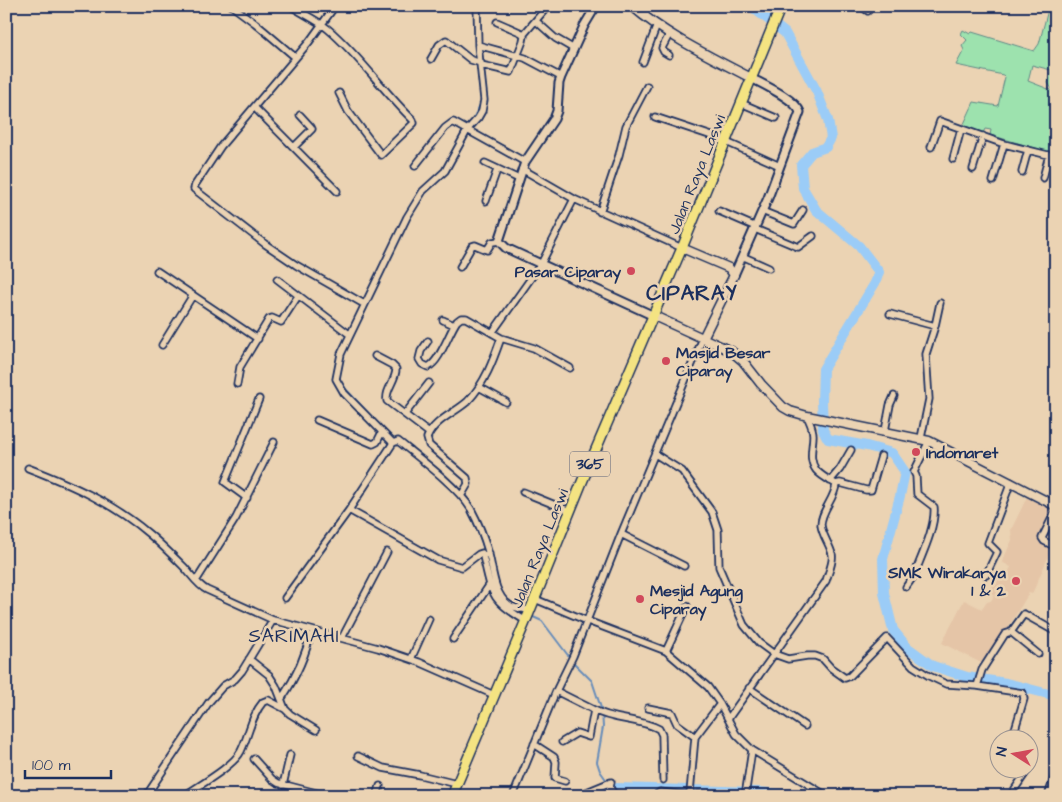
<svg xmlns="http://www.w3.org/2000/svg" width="1062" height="802" viewBox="0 0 1062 802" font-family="'Architects Daughter',sans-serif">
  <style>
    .built { fill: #e5c5a7 }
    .green { fill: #9de2ae; stroke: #5c8886 }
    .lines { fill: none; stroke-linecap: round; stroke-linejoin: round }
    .stream { stroke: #688dba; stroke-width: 2 }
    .canal { stroke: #9bccf7; stroke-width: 6 }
    .river { stroke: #9bccf7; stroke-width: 10 }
    .minor-casing { stroke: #1b2f5e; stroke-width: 9 }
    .tertiary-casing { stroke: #1b2f5e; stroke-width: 11 }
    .secondary-casing { stroke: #1b2f5e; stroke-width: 11 }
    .primary-casing { stroke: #1b2f5e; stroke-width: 12 }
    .minor { stroke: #ebd3b3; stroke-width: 5.5 }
    .tertiary { stroke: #ebd3b3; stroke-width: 7 }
    .secondary { stroke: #ebd3b3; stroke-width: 8 }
    .primary { stroke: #f4e382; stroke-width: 9 }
    .poi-dot { fill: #d1495b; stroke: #ebd3b3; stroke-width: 2 }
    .labels { text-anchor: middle; stroke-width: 5; stroke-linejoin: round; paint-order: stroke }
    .shield { fill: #ebd3b3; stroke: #596078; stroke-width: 1 }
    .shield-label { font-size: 15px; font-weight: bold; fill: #1b2f5e }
    .street-label { font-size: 16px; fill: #1b2f5e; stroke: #ebd3b3 }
    .poi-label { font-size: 16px; font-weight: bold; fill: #1b2f5e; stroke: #ebd3b3; text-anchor: start }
    .quarter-label { font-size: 19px; letter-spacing: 1px; fill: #1b2f5e; stroke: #ebd3b3 }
    .district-label { font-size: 21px; font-weight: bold; letter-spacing: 1px; fill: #1b2f5e; stroke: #ebd3b3 }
  </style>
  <rect width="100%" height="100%" fill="#ebd3b3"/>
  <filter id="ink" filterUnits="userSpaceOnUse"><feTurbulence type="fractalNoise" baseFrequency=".02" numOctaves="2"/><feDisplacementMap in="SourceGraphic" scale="10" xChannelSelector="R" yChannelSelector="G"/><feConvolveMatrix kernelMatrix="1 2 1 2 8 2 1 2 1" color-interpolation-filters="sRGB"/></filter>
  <g filter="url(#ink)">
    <path class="built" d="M1027,497L1055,511L1041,538L1053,546L1032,594L1029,593L985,665L942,643L964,600L982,609L987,602L991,601L994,595L990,592L999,571L1007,575L1011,567L1002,562L1012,540L1011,530Z"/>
    <path class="green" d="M1049,6H1056V90L1052,89L1048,83L1051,70L1032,65L1028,81L1056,92V154L990,135L991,130L985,129L983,133L963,126L974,102L998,106L1005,77L1003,75L956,65L964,50L962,46L967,40L961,34L963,30L970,34L972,32L1034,51L1039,44Z"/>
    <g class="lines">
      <path class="stream" d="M473,119L480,105
        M338,376L342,385L388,434
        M399,445L445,483L459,498
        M464,503C475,523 484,543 488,566
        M531,616L542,621L570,658
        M573,662L592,681L602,711L603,727L597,762L600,771L607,781"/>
      <path class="canal" d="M592,796L617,786L759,790L786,793L793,796"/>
      <path class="river" d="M751,6L785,33L817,92L828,120L831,138L826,147L812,152L801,165L803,188L816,210L859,246L879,272L875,283L823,369L822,401L823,430L828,439L867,446L892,453L905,472L900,496L883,559L884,593L893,630L907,647L933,666L967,677L1006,683L1056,696"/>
      <g class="minor-casing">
        <path id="minor" d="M232,6L255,23L295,57
          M291,6C303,14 317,20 328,29C360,56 383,91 413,120L414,123L381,155L348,111L339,93
          M335,6L309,42L254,107L337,191
          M477,6L478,45L484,100L482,111L478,118L468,129L445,171L423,191L407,217L341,354L336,379L344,393L393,443L398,441C419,458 457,486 471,509C478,522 484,537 488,551C493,567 493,593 508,604C514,609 523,609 530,610
          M861,6L868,11
          M643,16L650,6
          M536,21L555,38L574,49
          M524,34L548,6
          M478,45L525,58L561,77
          M669,55L664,52L662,48L670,33
          M431,59L439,45L446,40L471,60L481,63
          M643,62L657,25
          M481,65L511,72L523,41L524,36L522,33L497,22
          M741,103L776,118
          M254,107L221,146L195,185L194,189L265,244L296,265L364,304
          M655,117L715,137L780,166
          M294,147L312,129L311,127L300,115
          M931,147L940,121L1004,144L1056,157
          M953,159L961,129
          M485,163L519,179
          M415,166L445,128L453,122L525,162
          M522,169L574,199L682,248
          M973,169L983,136
          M1022,172L1028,150
          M1043,178L1049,155
          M993,181L1004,144
          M486,201L497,170
          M719,211L756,227
          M762,211L794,224L803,210
          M600,212L619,155L626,126L647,86
          M755,229L798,247L813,236
          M742,256L769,268
          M460,267L472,246L475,245L487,250L492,242L499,241
          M157,271L258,339
          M277,279L349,334
          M890,314L935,326
          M443,320L454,325
          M492,333L541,264L574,199
          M428,341L421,351L419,359L422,364L428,367C440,362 449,332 457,321L461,318H466L501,338L534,348L570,368
          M162,345L193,295
          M375,356L392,365L396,369C396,381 385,389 387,401L429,433
          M237,384L240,367L269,319L272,318L281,322L298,296
          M479,387L506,402
          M405,414L429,383
          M317,420L373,444L377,442L382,432
          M885,431L890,405L894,396
          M921,438L929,399L926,354L935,326L940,303
          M655,454L682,471L712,512L718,530L719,567L744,625L759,643L774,654L788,659L807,656H815L823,659L831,668L845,678L850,676L887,638L913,666L929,676L946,684L977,686L1023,693L1024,699L1015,729L1003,740
          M28,468C72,485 113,503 149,534C161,544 172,555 183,566C191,574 197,585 207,590L273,620L378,648L419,662L494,695
          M830,481L840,469L851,450
          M836,484L840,483L866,490H871L881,456
          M523,492L570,511
          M461,496L468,484L467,478L429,445L427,438C434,420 455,413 468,401C485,383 493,361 501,338
          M247,498L225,482L259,399
          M349,510L393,443
          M621,534L684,566
          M1054,546L1044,541L1042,538L1056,510
          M483,556C492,594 490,600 526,621
          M986,575L997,552L988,543L1011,482
          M196,581L236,518L274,442
          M906,587C909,582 913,578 915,573C922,555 936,526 934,507L917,494L916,476L914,472L929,441
          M285,598L349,510L438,560L462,567L479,554L482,553L483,556L489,553
          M535,599L585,620L666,651L708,687L720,704L736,734L752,750L827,796
          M1011,632L1024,614L1056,632
          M342,638L387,552
          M453,639L490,584
          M666,651L687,606
          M249,659L269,675L276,686L285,709L290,714L316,730
          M411,659L429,619
          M977,686L982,670L1005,634L1011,632L1038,654
          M749,688L805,726
          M556,691L594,710L589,737L577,733L562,742
          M282,698C296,677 306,656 311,631
          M648,708L672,713L677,724L695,737L720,704
          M594,710C614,721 639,718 659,729L662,735L663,780
          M728,719L826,581C828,573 834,562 832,554C830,545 822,535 821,525C821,510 835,499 836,484C829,480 821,476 816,470C808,459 813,447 813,435C813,428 810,423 807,416
          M534,744L554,757L556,762L555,778L565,781
          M358,756L383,768L420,775L457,784
          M254,759L272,779L278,783L328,796
          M611,782L610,788L614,794L613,796
          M283,785L290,755
          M146,796L209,702L223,686L235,679L242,671L273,620
          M184,796C198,786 234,766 241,751C249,735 251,716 263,702L268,700L285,709
          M377,796L380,786
          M513,796L556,691L573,656L621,534L703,338
          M577,796L611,782
          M654,796L660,792L687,795L690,793L695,737
          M699,796V794
          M745,796L752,750
          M1010,796L1027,771
          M1048,796L1056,772"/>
      </g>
      <g class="tertiary-casing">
        <path id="tertiary" d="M596,6L584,26L561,77L559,83L557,111L554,119L525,162L499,241L506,248L654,316
          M734,275L768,198L800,112C795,99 764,85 751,78"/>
      </g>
      <g class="secondary-casing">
        <path id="secondary" d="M632,6C665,35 713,58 751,78
          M682,248L729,268L734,275L703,338
          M654,316L731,351L743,361L761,384L783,407L790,411L807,416L929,441L1056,506"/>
      </g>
      <g class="primary-casing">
        <path id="primary" d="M452,796L529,613L582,482L682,248L781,6"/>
      </g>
      <use href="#minor" class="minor"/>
      <use href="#tertiary" class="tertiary"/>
      <use href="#secondary" class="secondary"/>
      <use href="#primary" class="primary"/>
    </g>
  </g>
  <g class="poi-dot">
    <circle cx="631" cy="271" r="5"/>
    <circle cx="666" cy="361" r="5"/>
    <circle cx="916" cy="452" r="5"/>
    <circle cx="1016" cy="581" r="5"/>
    <circle cx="640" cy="599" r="5"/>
  </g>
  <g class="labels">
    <rect class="shield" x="570" y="451.5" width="40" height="25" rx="4"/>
    <g class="shield-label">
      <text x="590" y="469">365</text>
    </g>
    <g class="street-label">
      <text transform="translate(696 174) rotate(-68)" y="6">Jalan Raya Laswi</text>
      <text transform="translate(539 548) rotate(-68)" y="6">Jalan Raya Laswi</text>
    </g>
    <g class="poi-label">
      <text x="621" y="277" text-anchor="end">Pasar Ciparay</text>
      <text x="676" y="358">Masjid Besar<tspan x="676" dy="18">Ciparay</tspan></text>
      <text x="926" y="458">Indomaret</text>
      <text x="1006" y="578" text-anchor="end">SMK Wirakarya<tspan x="1006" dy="18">1 &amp; 2</tspan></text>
      <text x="650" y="596">Mesjid Agung<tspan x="650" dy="18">Ciparay</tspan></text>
    </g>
    <g class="quarter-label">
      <text x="294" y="642">SARIMAHI</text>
    </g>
    <g class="district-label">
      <text x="692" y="300">CIPARAY</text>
    </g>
  </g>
  <rect width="1062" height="802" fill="none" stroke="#ebd3b3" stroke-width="25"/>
  <rect x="12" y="12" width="1037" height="777" fill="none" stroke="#1b2f5e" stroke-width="2" filter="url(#ink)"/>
  <g transform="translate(1014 754) rotate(281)"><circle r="24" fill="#ebd3b3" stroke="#989191"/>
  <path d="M0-4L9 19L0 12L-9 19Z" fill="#d1495b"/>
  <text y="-8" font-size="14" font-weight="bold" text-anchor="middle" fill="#1b2f5e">N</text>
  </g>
  <path d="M25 770v8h86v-8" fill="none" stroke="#1b2f5e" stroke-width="2.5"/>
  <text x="32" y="770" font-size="15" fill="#1b2f5e" stroke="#ebd3b3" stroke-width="4" paint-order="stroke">100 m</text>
</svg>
